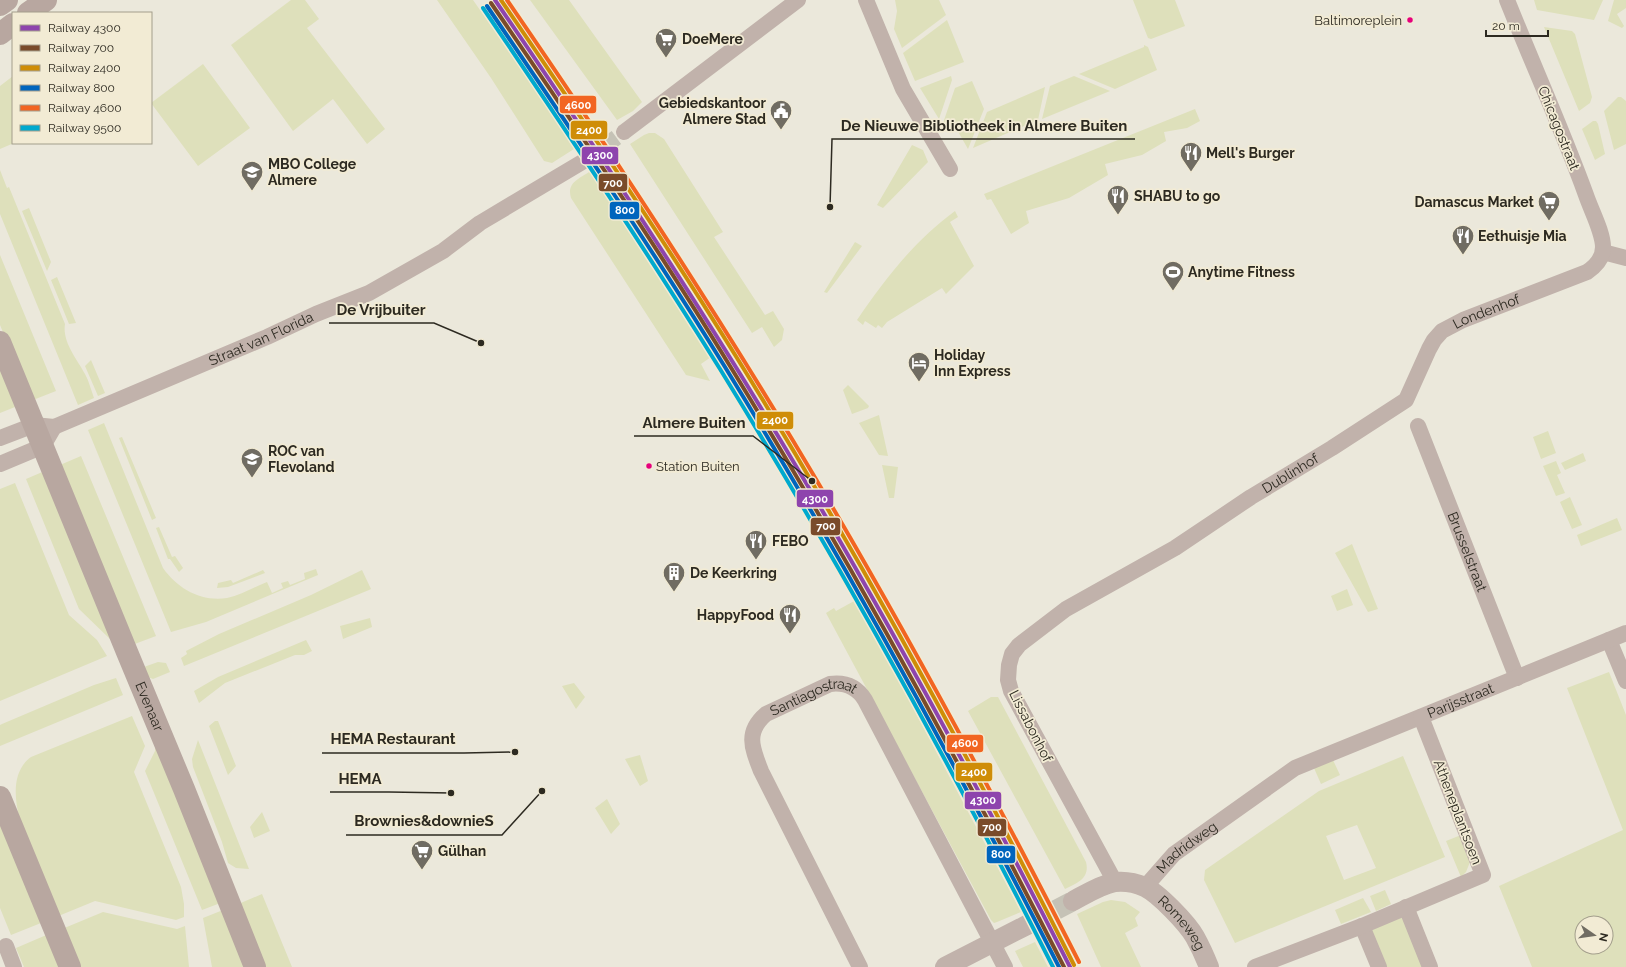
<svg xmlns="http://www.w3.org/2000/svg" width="1626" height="967" viewBox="0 0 1626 967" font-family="Raleway,sans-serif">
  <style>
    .green { fill: #dee0bb; fill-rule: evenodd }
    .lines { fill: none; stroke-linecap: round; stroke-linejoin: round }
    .minor-tunnel { stroke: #c5c2b6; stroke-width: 16; stroke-dasharray: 16 8; stroke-linecap: butt }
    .tertiary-tunnel { stroke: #c5c2b6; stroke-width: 20; stroke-dasharray: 20 10; stroke-linecap: butt }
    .minor { stroke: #c1b2ab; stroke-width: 16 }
    .tertiary { stroke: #c1b2ab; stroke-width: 20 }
    .secondary { stroke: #b8a7a0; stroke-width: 22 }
    .rail-1-casing { stroke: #f2ebd4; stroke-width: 7 }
    .rail-2-casing { stroke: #f2ebd4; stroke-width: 7 }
    .rail-3-casing { stroke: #f2ebd4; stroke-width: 7 }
    .rail-4-casing { stroke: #f2ebd4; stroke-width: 7 }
    .rail-5-casing { stroke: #f2ebd4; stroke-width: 7 }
    .rail-6-casing { stroke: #f2ebd4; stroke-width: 7 }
    .rail-1 { stroke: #8e44ad; stroke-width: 4 }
    .rail-2 { stroke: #7a4b2a; stroke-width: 4 }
    .rail-3 { stroke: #cf8d07; stroke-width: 4 }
    .rail-4 { stroke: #0065bd; stroke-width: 4 }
    .rail-5 { stroke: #f26522; stroke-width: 4 }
    .rail-6 { stroke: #00a9ce; stroke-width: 4 }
    .bus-dot { fill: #e5007d; stroke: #f2ebd4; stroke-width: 1.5 }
    .labels { text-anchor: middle; stroke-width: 3.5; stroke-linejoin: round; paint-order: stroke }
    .bus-label { font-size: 13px; fill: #2d2a21; stroke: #f2ebd4; text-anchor: end }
    .poi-label { font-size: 14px; font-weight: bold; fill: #2d2a21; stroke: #f2ebd4; text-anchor: start }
    .street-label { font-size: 14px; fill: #2d2a21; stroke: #f2ebd4 }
    .leader { fill: none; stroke: #2d2a21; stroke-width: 1.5 }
    .callout-dot { fill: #2d2a21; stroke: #f2ebd4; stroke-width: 1.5 }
    .callout-label { font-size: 15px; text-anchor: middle; font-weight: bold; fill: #2d2a21; stroke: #f2ebd4; stroke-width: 3.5; stroke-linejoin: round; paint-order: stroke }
    .line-badge { stroke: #f2ebd4; stroke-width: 1.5 }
    .badge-label { font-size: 11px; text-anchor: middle; font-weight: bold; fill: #fff }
  </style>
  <rect width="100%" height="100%" fill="#ebe8db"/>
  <path class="green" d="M291,0H305L319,19L307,28L385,129L367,144L333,99L293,131L231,45Z
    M437,0H473L534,87L574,149L552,163L544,161L491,78Z
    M530,0H569L642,102L633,111L617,120Z
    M895,0H939L946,15L902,48L894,29L897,11Z
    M1133,0H1175L1185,26L1151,39L1148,38Z
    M1534,0H1603L1594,20L1537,10Z
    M1614,0H1626V8L1617,14L1624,26L1622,28L1608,21Z
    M947,20L964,62L915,81L903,53Z
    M1544,27L1572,31L1575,34L1592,97L1590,103L1579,111Z
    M1144,45L1148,47L1157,70L1115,89L1079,74L1144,47Z
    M203,64L250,128L198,166L151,103Z
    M13,76L14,143L0,149V86Z
    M951,76L952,80L939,119L920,88Z
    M1074,76L1110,91L1042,119L1050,86Z
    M972,81L984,109L968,149L952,121L942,127V126L955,88Z
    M1045,87L1038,120L973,148L987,112Z
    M1618,97H1621L1626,101V144L1614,150L1604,111Z
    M1195,109L1200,121L1187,128L1164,132L1166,141L1142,155L1105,164L1108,175L1069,198L1026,211L1029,223L1011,234L991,199L987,200L984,194Z
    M1593,121H1596L1598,124L1605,154L1595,160L1582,129Z
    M649,133H655L664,139L723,232L714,237L765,315L773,311L784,329L782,340L774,347L762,327L752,333L630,144L644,135Z
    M912,145L923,150L928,162L883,208L877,205Z
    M0,170L7,188L9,187L65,324C62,342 77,359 85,374C89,381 91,390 94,398L78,405L0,214Z
    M592,170L711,357L701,364L710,381L686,375L571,198C566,182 581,178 592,170Z
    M29,208L51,262L47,271L22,211Z
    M955,211L958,217L950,222L974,266L946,294L942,288L887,322L882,328L878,325L876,328L865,321L863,325L857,320C885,279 914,241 955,211Z
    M855,242L862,246L827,293L824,292Z
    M0,255L56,391L33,400L25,385L0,325Z
    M57,277L76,323L69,324L51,280Z
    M0,357L20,405L0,413Z
    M91,360L105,393L98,396L85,366Z
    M848,385L869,406L868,408L852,414L843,390Z
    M879,415L888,456L879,455L859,423Z
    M104,423L163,568C178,589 201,602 227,598C241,595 254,587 267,582L272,593L283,588L281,583L288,581L290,585L305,579L304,573L316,569L318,575L206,622L171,632L88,430Z
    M1548,431L1556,453L1541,459L1533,437Z
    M122,437L156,518L152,520L119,438Z
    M1583,453L1586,461L1565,470L1561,463Z
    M81,456L156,636L132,645L60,465Z
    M1556,461L1561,473L1557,475L1565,493L1556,496L1543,466Z
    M882,465L898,467L894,498H889Z
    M47,470L111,640L79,609L26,479Z
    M15,483L69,615L97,640L107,656L0,701V489Z
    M1570,497L1582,525L1572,529L1560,502Z
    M1617,518L1622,530L1581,546L1577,535Z
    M159,527L172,557L175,556L183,568L179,572L170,559H168L156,528Z
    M1352,544L1378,609L1368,612L1335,553Z
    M263,570L265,573L228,587L217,588L218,583L231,580L233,583Z
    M362,570L371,589L369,590L184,666L181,658L187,654L186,651L219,634L311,595Z
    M1347,589L1353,605L1337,611L1331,596Z
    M856,600L1021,912L997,922L994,923L991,920L826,613L834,608L836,611Z
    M370,618L372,627L343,639L340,626Z
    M306,640L312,651L304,655H295L225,683L199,703L194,691L218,677Z
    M158,662L166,663L170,672L153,679L148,677L141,668Z
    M1609,672L1626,715V967H1532L1499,886L1623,830L1567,688ZM1582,923H1606V947H1582Z
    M116,678L123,695L0,746V725L2,724L94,685Z
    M574,683L585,697L576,709L562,686Z
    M991,697H998L1086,862C1090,878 1078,883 1065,889L968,711Z
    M132,716L145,746L134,772L181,887L184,904V917L176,920L95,901L56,917C49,899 42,881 35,863C24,834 0,780 31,757Z
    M215,721H218L236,766L228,775L209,726Z
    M198,740L249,869L236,868L228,863L222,842L193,767L192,759Z
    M155,743L223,902L202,910L145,771L155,751Z
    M640,755L648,781L640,786L625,759Z
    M1403,756L1445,857L1235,943L1204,880L1205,870L1319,791ZM1357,825L1376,868L1344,880L1326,836Z
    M1333,760L1340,775L1321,784L1314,768Z
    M607,799L620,824L611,834L595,808Z
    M262,812L270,831L254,838L250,827Z
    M0,813L46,921L11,935L0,908Z
    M1461,835L1470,862L1466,872L1461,877L1446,841Z
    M1385,890L1391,904L1376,911L1370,896Z
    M262,894L292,967H263L236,905Z
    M1363,898L1371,912L1341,924L1335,910Z
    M1111,900L1125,902L1140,912L1135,918L1138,926L1125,933L1141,967H1101L1077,914L1103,902Z
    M228,908L250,967H212L203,918Z
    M103,912L177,929L185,926L189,967H78L62,929Z
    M1404,916L1424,967H1386L1371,929Z
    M51,933L65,967H24L16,948Z
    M1035,942L1048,967H1023L1015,951Z"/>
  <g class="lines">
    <path class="minor-tunnel" d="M584,161L624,132"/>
    <path class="tertiary-tunnel" d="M1027,925L1073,901"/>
    <g class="minor">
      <path d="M866,0L903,89L950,169"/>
      <path d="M624,132L798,0"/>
      <path d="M1603,252L1626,258"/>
      <path id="s1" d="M1418,426L1517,678"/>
      <path id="s2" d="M54,427L267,337L316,314L369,293L443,251L480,223L584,161"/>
      <path d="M0,438L34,425L54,427L43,446L0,464"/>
      <path d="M1609,640L1626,681"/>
      <path id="s3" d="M1115,882L1011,691L1008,680L1009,665L1012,654L1019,645L1066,609L1175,548L1251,497L1332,448L1406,400L1429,349L1434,340L1442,331L1463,320L1587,272C1596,266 1603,258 1603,247C1603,232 1591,210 1586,195C1562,129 1533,65 1507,0"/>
      <path id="s4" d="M1145,887L1174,854L1295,768L1626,633"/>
      <path d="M1406,907L1430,967"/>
      <path d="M1362,926L1379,967"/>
      <path d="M6,946L14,967"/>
      <path id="s5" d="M860,967L761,771C752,748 745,732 766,714L830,684C845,682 857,687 865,700L1005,967"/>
      <path d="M1255,967L1362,926L1483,875L1421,717"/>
    </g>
    <g class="tertiary">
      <path id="s6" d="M1073,901C1086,894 1100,885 1115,882C1125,881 1136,883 1145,887C1159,894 1187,923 1195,937C1200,946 1205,957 1209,967"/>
      <path d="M945,967L1027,925"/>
    </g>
    <g class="secondary">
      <path d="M0,5L7,0"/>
      <path d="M28,13L46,0"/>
      <path d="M0,34L13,24"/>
      <path id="s7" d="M0,342L127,652L184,789L255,967"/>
      <path d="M0,797L70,967"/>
    </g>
    <g class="rail-1-casing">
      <path id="rail-1" d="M495,0C595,146 693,294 784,446C886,616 980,790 1070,967"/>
    </g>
    <g class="rail-2-casing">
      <path id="rail-2" d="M491,3C573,122 654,242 730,366C850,561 960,762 1064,967"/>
    </g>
    <g class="rail-3-casing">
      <path id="rail-3" d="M501,0C582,118 662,237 737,358C859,555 970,758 1074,965"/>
    </g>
    <g class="rail-4-casing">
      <path id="rail-4" d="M487,6C568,125 649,244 725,367C845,562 955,763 1059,967"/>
    </g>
    <g class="rail-5-casing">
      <path id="rail-5" d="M507,0C606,144 702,290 792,439C895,610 989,785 1079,962"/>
    </g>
    <g class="rail-6-casing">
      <path id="rail-6" d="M483,8C564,127 644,247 720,369C840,564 950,763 1053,967"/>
    </g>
    <use href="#rail-1" class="rail-1"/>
    <use href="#rail-2" class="rail-2"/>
    <use href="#rail-3" class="rail-3"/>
    <use href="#rail-4" class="rail-4"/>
    <use href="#rail-5" class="rail-5"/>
    <use href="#rail-6" class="rail-6"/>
  </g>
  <defs>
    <g id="supermarket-pin" transform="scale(1.15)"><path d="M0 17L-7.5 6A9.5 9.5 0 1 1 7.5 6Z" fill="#706c62" stroke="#f2ebd4"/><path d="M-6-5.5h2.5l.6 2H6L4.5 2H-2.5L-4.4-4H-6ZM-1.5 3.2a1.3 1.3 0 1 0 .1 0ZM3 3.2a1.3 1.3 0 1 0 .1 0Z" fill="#fff"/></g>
    <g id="civic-pin" transform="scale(1.15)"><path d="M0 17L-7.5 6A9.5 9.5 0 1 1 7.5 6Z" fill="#706c62" stroke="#f2ebd4"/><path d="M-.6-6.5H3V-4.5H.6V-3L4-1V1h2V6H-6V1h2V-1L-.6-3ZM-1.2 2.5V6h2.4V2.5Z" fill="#fff"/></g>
    <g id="restaurant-pin" transform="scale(1.15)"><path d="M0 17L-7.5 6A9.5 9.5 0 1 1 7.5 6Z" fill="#706c62" stroke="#f2ebd4"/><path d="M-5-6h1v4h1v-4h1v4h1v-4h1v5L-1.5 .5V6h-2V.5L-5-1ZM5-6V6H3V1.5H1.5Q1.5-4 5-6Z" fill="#fff"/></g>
    <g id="university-pin" transform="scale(1.15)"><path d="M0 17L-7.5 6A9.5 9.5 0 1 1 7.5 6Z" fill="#706c62" stroke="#f2ebd4"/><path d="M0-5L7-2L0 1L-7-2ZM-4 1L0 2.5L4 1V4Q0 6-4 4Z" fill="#fff"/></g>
    <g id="stadium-pin" transform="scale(1.15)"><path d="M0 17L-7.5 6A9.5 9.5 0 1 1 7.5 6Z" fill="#706c62" stroke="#f2ebd4"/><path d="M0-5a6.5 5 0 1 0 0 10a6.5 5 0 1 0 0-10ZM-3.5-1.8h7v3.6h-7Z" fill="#fff"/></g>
    <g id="hotel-pin" transform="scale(1.15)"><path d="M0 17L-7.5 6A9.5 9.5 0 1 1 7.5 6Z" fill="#706c62" stroke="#f2ebd4"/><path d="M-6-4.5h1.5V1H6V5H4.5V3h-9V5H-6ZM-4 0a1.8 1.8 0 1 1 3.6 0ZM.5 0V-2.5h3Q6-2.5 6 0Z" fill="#fff"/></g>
    <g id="building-pin" transform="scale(1.15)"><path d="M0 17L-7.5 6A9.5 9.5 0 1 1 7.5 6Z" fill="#706c62" stroke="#f2ebd4"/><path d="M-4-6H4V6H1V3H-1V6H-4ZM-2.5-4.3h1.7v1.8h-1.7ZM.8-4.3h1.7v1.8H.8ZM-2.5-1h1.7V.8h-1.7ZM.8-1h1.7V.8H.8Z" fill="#fff"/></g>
  </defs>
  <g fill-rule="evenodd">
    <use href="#supermarket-pin" x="666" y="39"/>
    <use href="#civic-pin" x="781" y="111"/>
    <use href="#restaurant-pin" x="1191" y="153"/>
    <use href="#university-pin" x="252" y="172"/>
    <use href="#restaurant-pin" x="1118" y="196"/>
    <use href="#supermarket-pin" x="1549" y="202"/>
    <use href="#restaurant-pin" x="1463" y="236"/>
    <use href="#stadium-pin" x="1173" y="272"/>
    <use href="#hotel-pin" x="919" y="363"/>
    <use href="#university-pin" x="252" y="459"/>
    <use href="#restaurant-pin" x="756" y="541"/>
    <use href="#building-pin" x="674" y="573"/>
    <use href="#restaurant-pin" x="790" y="615"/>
    <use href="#supermarket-pin" x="422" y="851"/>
  </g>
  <g class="bus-dot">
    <circle cx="1410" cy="20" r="3.5"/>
    <circle cx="649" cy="466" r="3.5"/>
  </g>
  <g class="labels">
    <g class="bus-label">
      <text x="1402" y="25">Baltimoreplein</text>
      <text x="656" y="471" text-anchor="start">Station Buiten</text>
    </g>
    <g class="poi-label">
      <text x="682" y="44">DoeMere</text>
      <text x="766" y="108" text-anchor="end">Gebiedskantoor<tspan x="766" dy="16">Almere Stad</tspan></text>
      <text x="1206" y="158">Mell's Burger</text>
      <text x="268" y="169">MBO College<tspan x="268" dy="16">Almere</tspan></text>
      <text x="1134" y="201">SHABU to go</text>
      <text x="1534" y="207" text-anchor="end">Damascus Market</text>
      <text x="1478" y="241">Eethuisje Mia</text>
      <text x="1188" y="277">Anytime Fitness</text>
      <text x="934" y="360">Holiday<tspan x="934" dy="16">Inn Express</tspan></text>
      <text x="268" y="456">ROC van<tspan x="268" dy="16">Flevoland</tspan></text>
      <text x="772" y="546">FEBO</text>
      <text x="690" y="578">De Keerkring</text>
      <text x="774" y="620" text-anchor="end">HappyFood</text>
      <text x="438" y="856">Gülhan</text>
    </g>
    <g class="street-label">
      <text transform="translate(1559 128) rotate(68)" y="5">Chicagostraat</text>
      <text dy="5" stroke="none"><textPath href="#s3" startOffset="852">Londenhof</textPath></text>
      <text dy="5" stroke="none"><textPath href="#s2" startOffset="225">Straat van Florida</textPath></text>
      <text dy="5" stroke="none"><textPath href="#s3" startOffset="588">Dublinhof</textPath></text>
      <text dy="5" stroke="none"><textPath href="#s1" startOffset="135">Brusselstraat</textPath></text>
      <text dy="5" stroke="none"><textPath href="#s4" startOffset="371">Parijsstraat</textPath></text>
      <text dy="5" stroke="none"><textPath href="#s5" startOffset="334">Santiagostraat</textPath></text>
      <text dy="5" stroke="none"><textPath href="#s7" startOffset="394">Evenaar</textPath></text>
      <text transform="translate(1031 726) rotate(63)" y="5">Lissabonhof</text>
      <text transform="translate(1458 812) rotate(69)" y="5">Atheneplantsoen</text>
      <text dy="5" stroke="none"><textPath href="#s4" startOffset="58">Madridweg</textPath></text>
      <text dy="5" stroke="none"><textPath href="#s6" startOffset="129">Romeweg</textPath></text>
    </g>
  </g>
  <path class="leader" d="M830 207L832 139H1135M481 343L434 323H329M812 481L753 436H634M515 752L464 753H322M451 793L389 792H330M542 791L502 835H346"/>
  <g class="callout-dot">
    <circle cx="830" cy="207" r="4"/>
    <circle cx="481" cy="343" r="4"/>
    <circle cx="812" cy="481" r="4"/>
    <circle cx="515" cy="752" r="4"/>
    <circle cx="451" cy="793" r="4"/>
    <circle cx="542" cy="791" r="4"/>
  </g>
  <g class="callout-label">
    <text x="984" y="131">De Nieuwe Bibliotheek in Almere Buiten</text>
    <text x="381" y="315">De Vrijbuiter</text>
    <text x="694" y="428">Almere Buiten</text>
    <text x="393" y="744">HEMA Restaurant</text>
    <text x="360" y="784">HEMA</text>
    <text x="424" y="826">Brownies&amp;downieS</text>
  </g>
  <g class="line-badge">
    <rect x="559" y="95" width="38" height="19" rx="4" fill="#f26522"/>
    <rect x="570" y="120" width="38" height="20" rx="4" fill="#cf8d07"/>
    <rect x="581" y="146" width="38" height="19" rx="4" fill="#8e44ad"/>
    <rect x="598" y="173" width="30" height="19" rx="4" fill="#7a4b2a"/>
    <rect x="609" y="201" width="31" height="19" rx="4" fill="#0065bd"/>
    <rect x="756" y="411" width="38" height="19" rx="4" fill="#cf8d07"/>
    <rect x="796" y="489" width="38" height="19" rx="4" fill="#8e44ad"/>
    <rect x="810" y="517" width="31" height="19" rx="4" fill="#7a4b2a"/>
    <rect x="946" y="734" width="38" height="19" rx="4" fill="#f26522"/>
    <rect x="955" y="762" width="38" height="20" rx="4" fill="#cf8d07"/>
    <rect x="964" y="791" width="38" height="19" rx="4" fill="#8e44ad"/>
    <rect x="977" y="818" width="30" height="19" rx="4" fill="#7a4b2a"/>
    <rect x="986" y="845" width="30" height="19" rx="4" fill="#0065bd"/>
  </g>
  <g class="badge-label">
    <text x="578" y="109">4600</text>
    <text x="589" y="134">2400</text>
    <text x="600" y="159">4300</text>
    <text x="613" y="187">700</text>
    <text x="625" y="214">800</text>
    <text x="775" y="424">2400</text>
    <text x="815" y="503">4300</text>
    <text x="826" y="530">700</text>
    <text x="965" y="747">4600</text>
    <text x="974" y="776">2400</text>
    <text x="983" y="804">4300</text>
    <text x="992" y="831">700</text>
    <text x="1001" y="858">800</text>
  </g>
  <rect x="12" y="12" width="140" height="132" fill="#f2ebd4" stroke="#a39e8c"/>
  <rect x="20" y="25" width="20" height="6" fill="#8e44ad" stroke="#a39e8c"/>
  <text x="48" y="32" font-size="12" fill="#2d2a21">Railway 4300</text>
  <rect x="20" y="45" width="20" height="6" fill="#7a4b2a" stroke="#a39e8c"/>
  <text x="48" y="52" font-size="12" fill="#2d2a21">Railway 700</text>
  <rect x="20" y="65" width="20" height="6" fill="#cf8d07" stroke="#a39e8c"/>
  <text x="48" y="72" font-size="12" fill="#2d2a21">Railway 2400</text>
  <rect x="20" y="85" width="20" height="6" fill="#0065bd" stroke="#a39e8c"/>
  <text x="48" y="92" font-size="12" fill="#2d2a21">Railway 800</text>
  <rect x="20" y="105" width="20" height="6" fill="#f26522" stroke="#a39e8c"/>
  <text x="48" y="112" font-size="12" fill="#2d2a21">Railway 4600</text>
  <rect x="20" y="125" width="20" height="6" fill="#00a9ce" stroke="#a39e8c"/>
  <text x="48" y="132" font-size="12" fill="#2d2a21">Railway 9500</text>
  <g transform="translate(1594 935) rotate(103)"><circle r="19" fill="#f2ebd4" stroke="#a39e8c"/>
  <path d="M0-3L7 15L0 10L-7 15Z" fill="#706c62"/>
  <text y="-6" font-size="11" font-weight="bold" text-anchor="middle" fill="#2d2a21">N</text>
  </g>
  <path d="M1486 30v6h62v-6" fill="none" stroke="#2d2a21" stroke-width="2"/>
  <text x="1492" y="30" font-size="12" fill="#2d2a21" stroke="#f2ebd4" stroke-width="3" paint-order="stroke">20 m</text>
</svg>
